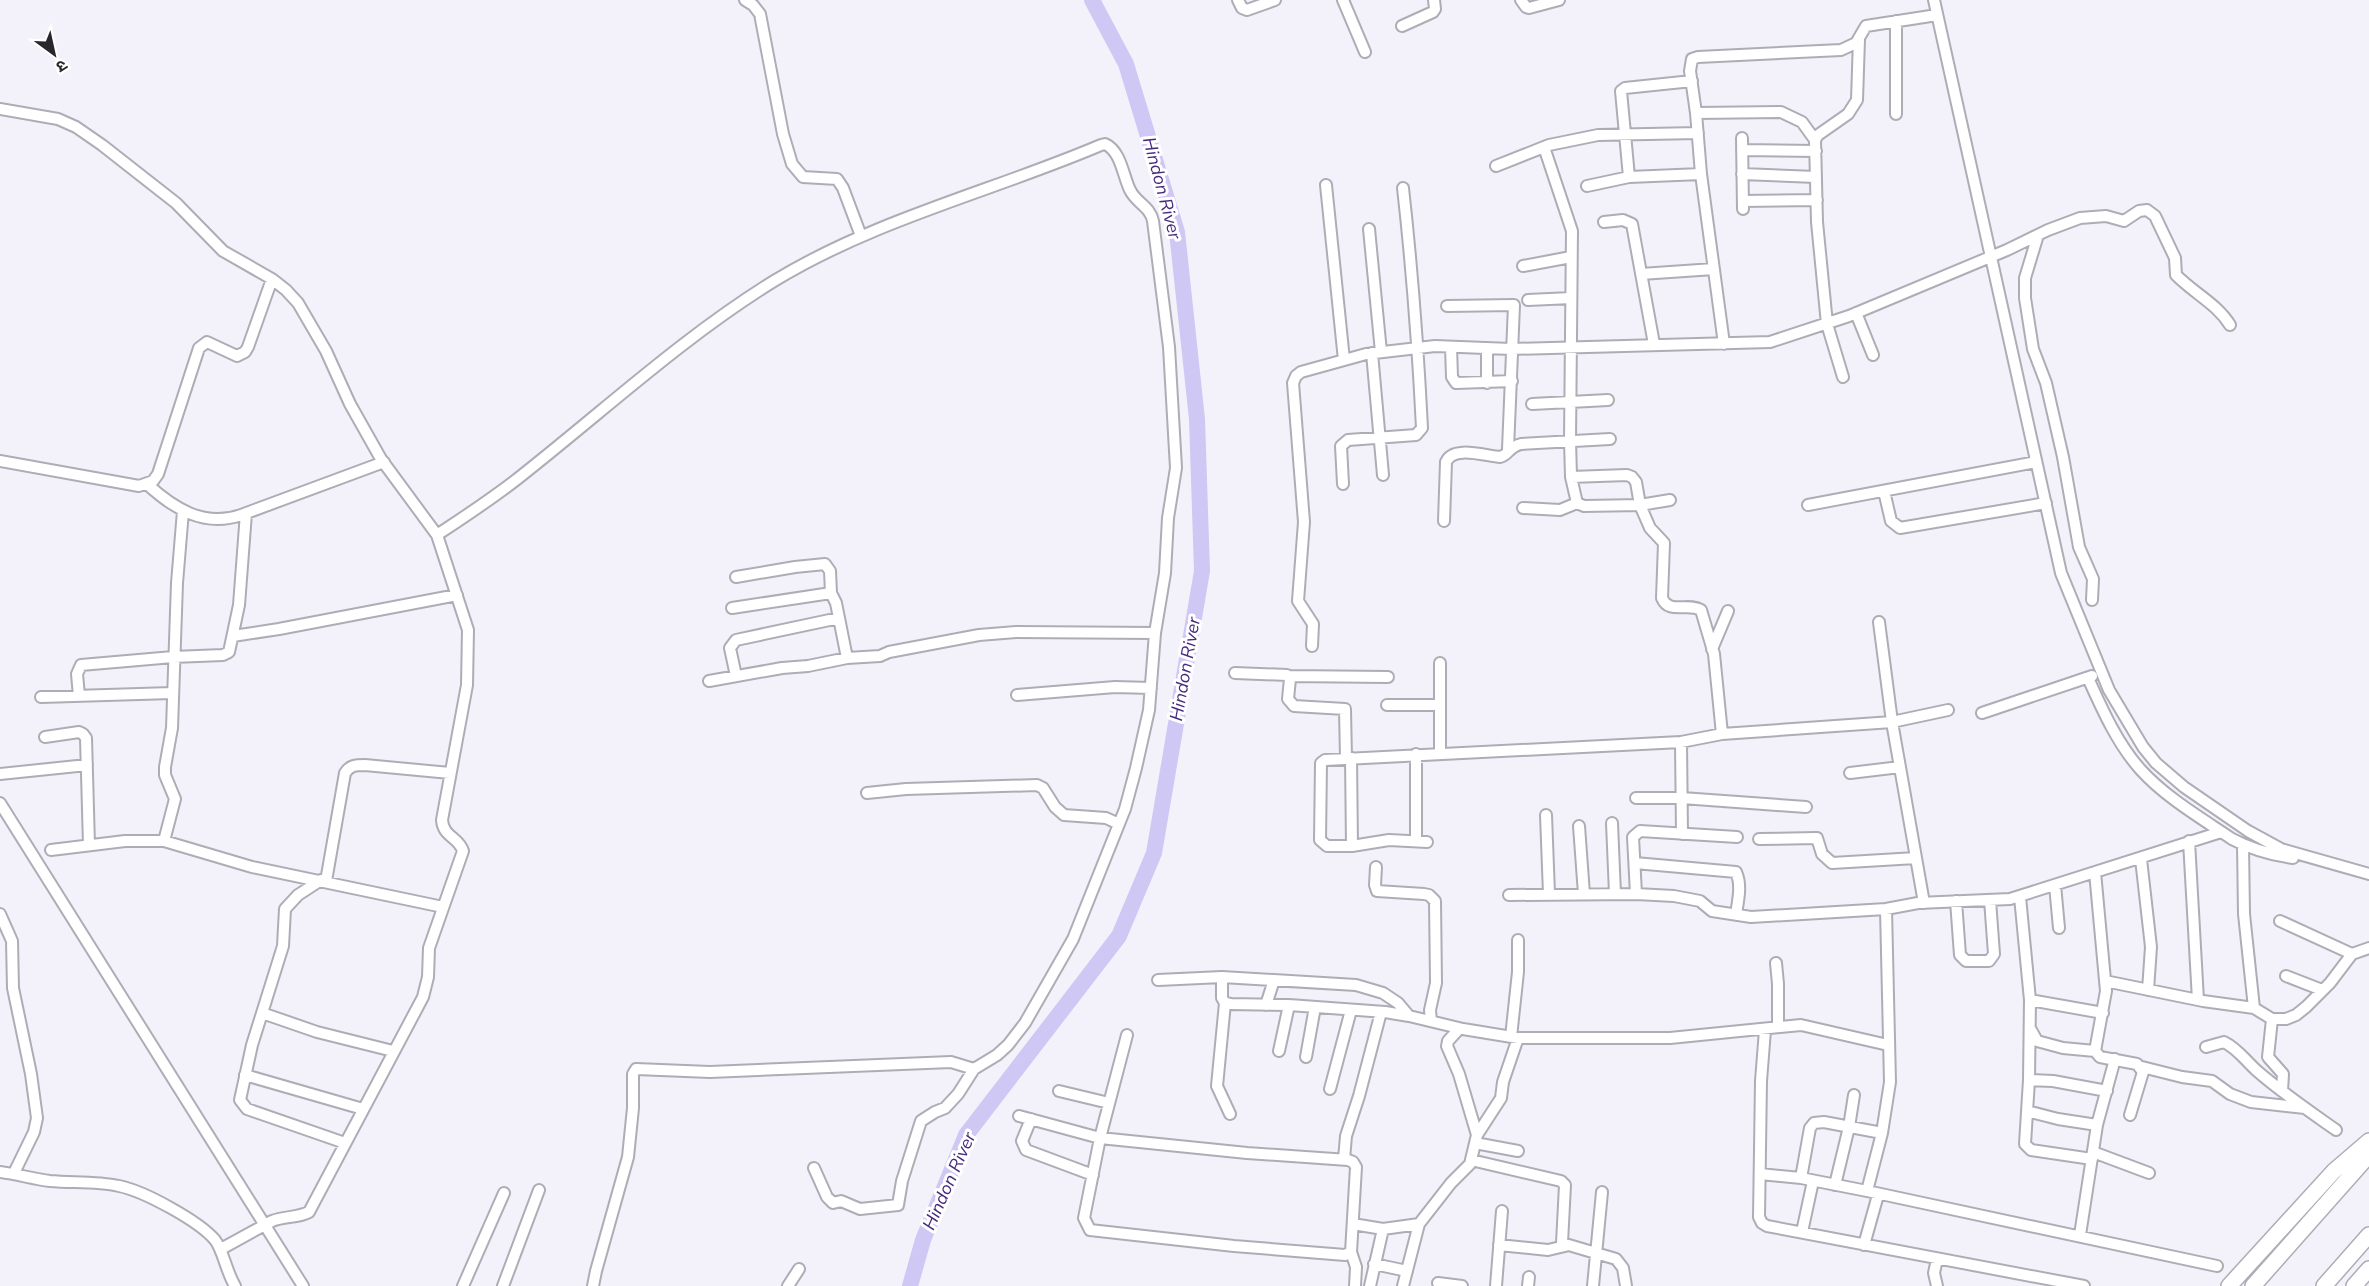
<svg xmlns="http://www.w3.org/2000/svg" width="2369" height="1286" viewBox="0 0 2369 1286" font-family="'Nunito Sans','Noto Sans Devanagari',sans-serif">
  <style>
    .lines { fill: none; stroke-linecap: round; stroke-linejoin: round }
    .river { stroke: #cfc7f4; stroke-width: 16 }
    .street-casing { stroke: #aeadb6; stroke-width: 14 }
    .secondary-casing { stroke: #aeadb6; stroke-width: 18 }
    .street { stroke: #fff; stroke-width: 10 }
    .secondary { stroke: #fff; stroke-width: 15 }
    .labels { text-anchor: middle; stroke-width: 6; stroke-linejoin: round; paint-order: stroke }
    .water-label { font-size: 18px; font-style: italic; fill: #462a7e; stroke: #fff }
  </style>
  <rect width="100%" height="100%" fill="#f3f2fb"/>
  <g class="lines">
    <path class="river" d="M910,1286L923,1240L966,1135L1119,936L1154,853L1202,571L1197,419L1177,232L1126,64L1092,0"/>
    <g class="street-casing">
      <path id="street" d="M745,0L753,5L760,14L783,134L792,164L803,177L837,179L843,188L861,236
        M1238,0L1242,8L1247,10L1275,0
        M1343,0L1365,52
        M1521,0L1526,7L1529,8L1559,0
        M1934,0L2061,573L2109,690L2143,747L2156,763L2184,787L2248,831L2281,849L2369,874
        M1402,26L1433,12L1435,9L1434,0
        M0,109L58,119L76,127L102,145L176,203L223,251L272,279L286,290L298,303L326,351L350,404L381,459L437,535C467,515 498,495 526,472C608,407 685,336 774,281C876,219 993,191 1101,145L1105,144C1121,151 1123,176 1130,190C1136,203 1150,206 1153,221L1169,347L1176,468L1168,518L1165,573L1155,633L1149,710L1136,768L1125,809L1073,939L1025,1023L1008,1045L997,1055L974,1069L958,1094L945,1108L935,1112L921,1121L902,1181L898,1205L860,1209L841,1201L833,1203L827,1197L814,1168
        M1696,113L1781,112L1802,122L1815,140L1817,222L1827,324L1843,377
        M1896,114V21
        M1742,138L1743,209
        M1815,140L1818,135L1848,114L1857,100L1859,39
        M1544,147L1572,231L1570,440L1571,477L1577,503L1584,506L1640,505L1670,500
        M1742,150L1816,151
        M1496,166L1549,145L1598,135L1698,133
        M1742,174L1816,177
        M1629,177L1621,91L1625,88L1692,81
        M1326,185L1344,360
        M1587,186L1629,177L1701,174
        M1743,201L1817,200
        M1604,222L1623,220L1632,224L1654,344
        M1369,229L1381,352
        M2038,235L2025,278V298L2033,349L2046,383L2063,457L2079,547L2093,579L2092,600
        M1523,266L1571,257
        M1641,274L1714,269
        M1528,300L1571,298
        M1447,306L1514,305L1508,449
        M1856,313L1873,355
        M1724,344L1701,174L1696,113L1690,71L1692,59L1698,57L1841,50L1856,43L1866,26L1937,15
        M1451,347L1452,377L1456,383L1512,381
        M1372,353L1383,475
        M1487,383V348
        M1532,404L1608,400
        M0,461L139,486L153,481L158,474L199,348L207,342L237,356L245,352L248,347L272,279
        M1571,477L1627,475L1632,477L1636,482L1640,505L1650,528L1664,543L1662,598C1669,615 1688,602 1701,610L1714,654L1722,734
        M147,484C173,508 204,528 241,515L384,462
        M1343,484L1341,446L1348,440L1416,435L1422,428C1418,348 1412,268 1403,188
        M1884,491L1891,521L1900,528L2046,503
        M1808,505L2036,462
        M1523,508L1560,510L1577,503
        M1444,521L1446,462C1453,445 1485,456 1500,457C1509,455 1508,447 1521,444L1610,439
        M736,577L795,567L825,564L830,571L831,593
        M732,608L831,593L836,603L847,658
        M1879,622L1892,722L1924,903
        M233,636L279,629L457,595
        M1312,646L1313,624L1298,601L1304,522L1293,383L1296,376L1301,372L1366,354L1435,346L1511,349L1770,342L1849,316L2007,250L2048,230L2080,218L2106,216L2124,221L2139,211L2147,210L2155,216L2175,258L2176,275C2195,294 2217,304 2230,325
        M1712,649L1728,611
        M1440,663V753
        M1235,673L1287,675L1290,679L1288,699L1294,706L1345,709L1346,759
        M736,676L730,648L736,640L839,618
        M1288,676L1388,677
        M2088,678C2102,709 2117,743 2140,769C2165,797 2201,818 2232,839C2251,849 2271,855 2293,858
        M709,681L782,668L808,666L847,658L880,656L889,652L979,635L1016,632L1155,633
        M1017,695L1115,687L1151,688
        M79,696L77,674L81,665L173,657L223,655L229,652L239,605L246,513
        M41,697L172,693
        M1387,705H1439
        M1982,713L2092,676
        M45,737L79,732L83,734L86,738L89,845
        M1681,742L1682,834
        M1351,758L1352,846
        M1850,773L1900,767
        M0,774L87,765
        M867,793L906,789L1037,785L1043,788L1055,807L1064,815L1106,818L1119,824
        M1636,798H1682L1806,807
        M0,803L303,1286
        M1546,815L1549,894
        M1612,823L1615,894
        M1579,826L1584,894
        M1759,839L1817,838L1822,854L1832,863L1916,858
        M164,841L175,799L165,775V767L172,728L177,583L183,511
        M1416,841V754
        M2189,841L2198,1000
        M1427,842L1389,840L1352,846H1327L1320,840L1321,763L1325,760L1681,742L1722,734L1892,722L1948,710
        M2243,845L2244,914L2254,1008
        M51,850L125,841H164L252,867L443,907
        M2141,859L2151,947L2148,990
        M1635,863L1736,872C1742,885 1738,901 1736,914
        M1376,867L1375,885L1377,891L1424,894L1429,895L1435,901L1436,983L1430,1010L1431,1021
        M2095,872L2106,991L2095,1051L2100,1057L2137,1064L2143,1072L2130,1115
        M321,880L298,895L285,909L283,946L252,1045L240,1100L247,1109L345,1143
        M326,881L345,773C350,765 356,765 365,765L450,773
        M2055,885L2059,928
        M1636,894L1633,837L1640,831L1737,837
        M1509,895L1636,894L1674,896L1700,901L1712,911L1751,917L1886,909L1918,903L2010,899L2221,832
        M2020,897L2030,1000L2029,1080L2025,1144L2031,1150L2092,1159
        M1956,901L1960,955L1966,961H1989L1994,954L1990,900
        M0,914L12,941L13,988L31,1074L37,1118L34,1132L14,1173
        M2280,921L2352,954
        M1776,963L1778,984V1027
        M2286,976L2322,990
        M1222,977V998L1225,1003L1231,1004L1289,1005L1385,1012L1409,1016L1463,1029L1518,1038H1670L1801,1025L1888,1045
        M1158,980L1222,977L1356,985L1383,993L1398,1003L1409,1016
        M2105,981L2203,1001L2254,1008L2272,1019H2286L2296,1015L2306,1007L2330,983L2352,954L2369,948
        M2030,1000L2103,1013
        M1225,1003L1217,1086L1230,1114
        M1266,1005L1274,980
        M262,1013L317,1032L393,1051
        M2272,1019L2268,1057L2283,1074L2282,1091
        M1459,1029L1448,1041L1447,1046L1459,1074L1477,1135
        M1765,1030L1761,1081L1759,1217L1762,1223L1767,1226L2084,1286
        M2031,1030L2037,1041L2063,1048L2095,1051
        M1511,1037L1518,972V940
        M2206,1047L2224,1042C2238,1049 2245,1060 2256,1070C2281,1092 2309,1111 2336,1130
        M1279,1051L1289,1005
        M1306,1057L1315,1007
        M2142,1067L2182,1077L2212,1081L2230,1094L2251,1102L2305,1108
        M245,1075L363,1109
        M2029,1080L2053,1081L2107,1091
        M1330,1089L1351,1010
        M1059,1091L1109,1103
        M2027,1111L2058,1119L2097,1125
        M1019,1116L1100,1138L1247,1153L1348,1160L1353,1162L1356,1167L1351,1252L1345,1255L1234,1246L1090,1230L1084,1218L1100,1138L1127,1035
        M1031,1119L1022,1141L1026,1150L1093,1175
        M1475,1143L1518,1151
        M2093,1152L2149,1173
        M1344,1159L1346,1136L1359,1096L1381,1012
        M1471,1160L1561,1181L1565,1185L1562,1243L1616,1259L1623,1268L1626,1286
        M0,1172C17,1174 33,1179 50,1181C73,1183 96,1181 119,1186C144,1191 199,1221 215,1240C223,1250 226,1271 235,1286
        M1760,1174L1801,1178L1867,1191L2217,1266
        M1801,1178L1810,1128L1814,1123L1824,1122L1882,1133
        M1835,1185L1849,1127L1854,1095
        M1867,1191L1882,1133L1890,1082L1886,909
        M1353,1224L1383,1229
        M1802,1232L1813,1181
        M2080,1235L2097,1125L2115,1059
        M1499,1245L1548,1250L1565,1246
        M1864,1245L1878,1195
        M221,1249L272,1221C284,1216 298,1218 309,1212L423,997L428,977L429,948L463,851C459,837 443,837 442,820L467,685L468,630L437,535
        M1351,1252L1356,1267L1355,1286
        M1374,1264L1407,1271
        M1438,1283L1462,1286
        M463,1286L504,1193
        M503,1286L539,1190
        M593,1286L596,1271L628,1157L633,1108V1074L636,1069L710,1072L951,1062L974,1069
        M788,1286L799,1269
        M1370,1286L1383,1229L1419,1224
        M1403,1286L1419,1224L1451,1183L1470,1164L1477,1135L1501,1098L1503,1082L1518,1038
        M1496,1286L1502,1211
        M1528,1286L1529,1277
        M1593,1286L1602,1192
        M1937,1286L1934,1273L1937,1259"/>
    </g>
    <g class="secondary-casing">
      <path id="secondary" d="M2229,1286L2334,1171L2369,1141
        M2253,1286L2369,1155
        M2324,1286L2369,1235
        M2354,1286L2369,1269"/>
    </g>
    <use href="#street" class="street"/>
    <use href="#secondary" class="secondary"/>
  </g>
  <g class="labels">
    <g class="water-label">
      <text transform="translate(1162 188) rotate(75)" y="6">Hindon River</text>
      <text transform="translate(1185 669) rotate(-80)" y="6">Hindon River</text>
      <text transform="translate(949 1181) rotate(-66)" y="6">Hindon River</text>
    </g>
  </g>
  <g transform="translate(54 54) rotate(147)" stroke="#ffffff" stroke-width="4.5" paint-order="stroke">
  <path d="M0-4.5L10 22L0 15L-10 22Z" fill="#28272b"/>
  <text y="-9" font-size="16" font-weight="bold" text-anchor="middle" fill="#28272b">उ</text>
  </g>
</svg>
